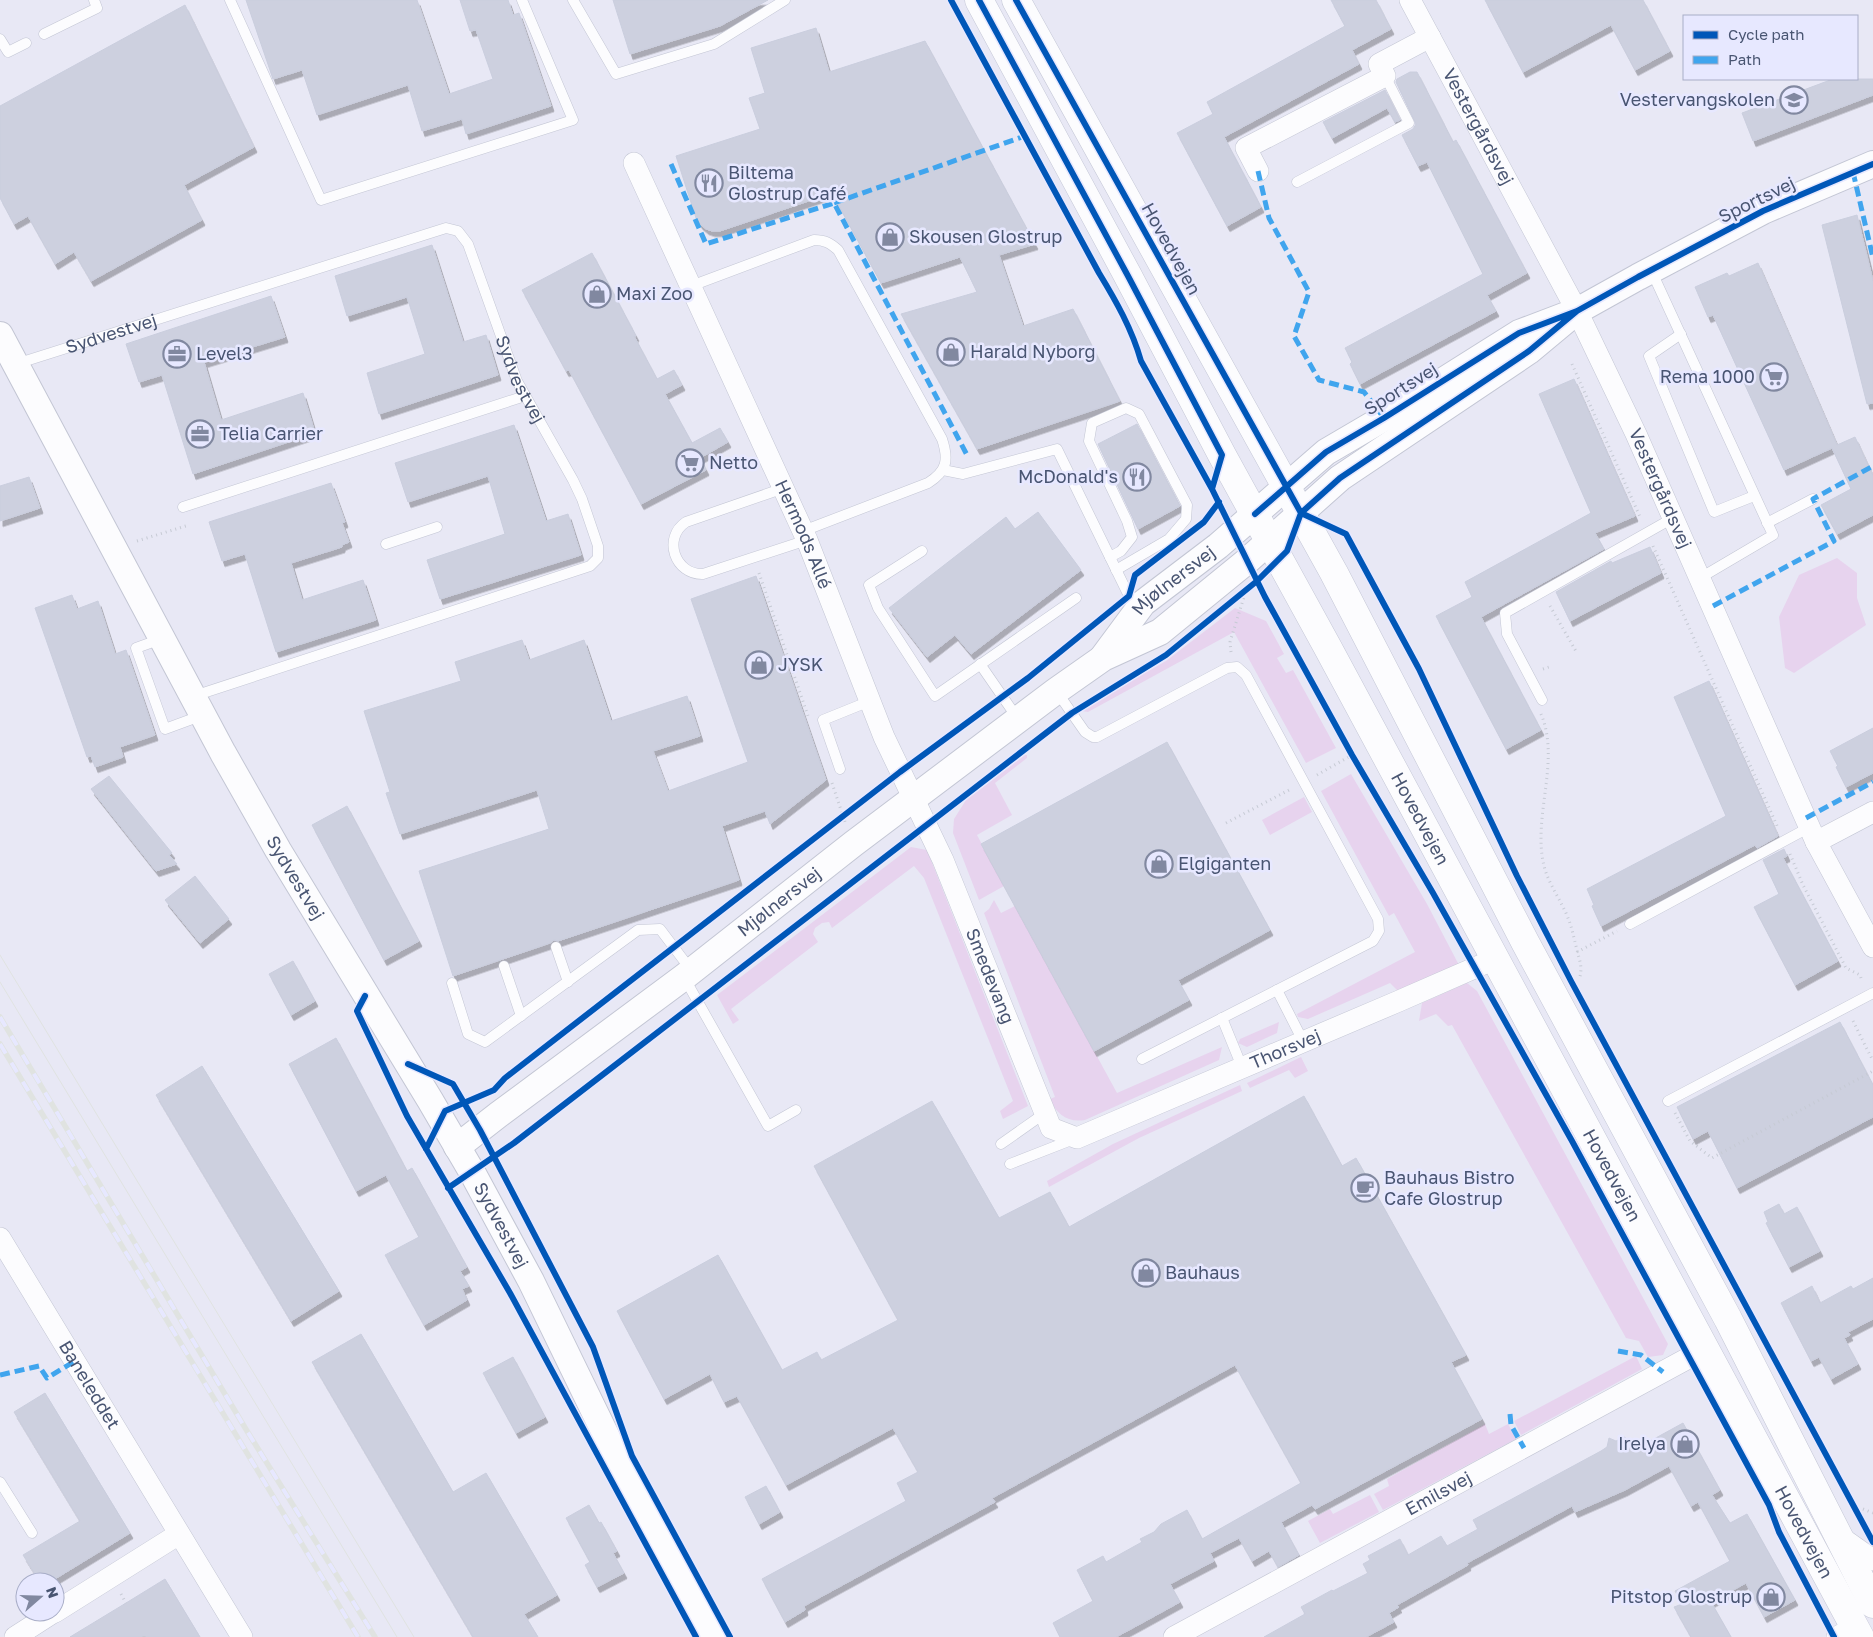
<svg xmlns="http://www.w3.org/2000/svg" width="1873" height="1637" viewBox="0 0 1873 1637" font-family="'Golos Text',sans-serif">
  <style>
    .green { fill: #e7d3ee }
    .building { fill: #cdd0df; stroke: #cacede; filter: url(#shadow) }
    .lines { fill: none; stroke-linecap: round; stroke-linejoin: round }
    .service-casing { stroke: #c3c6d4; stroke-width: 11 }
    .minor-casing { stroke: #c3c6d4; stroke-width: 22 }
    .tertiary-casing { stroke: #c3c6d4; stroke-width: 28 }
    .secondary-casing { stroke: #c4c7d6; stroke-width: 29 }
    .path { stroke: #c6cad4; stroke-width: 3; stroke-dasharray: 1 4; stroke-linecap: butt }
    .service { stroke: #fcfcfe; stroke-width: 10 }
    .minor { stroke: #fcfcfe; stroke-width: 21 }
    .tertiary { stroke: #fcfcfe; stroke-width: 26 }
    .secondary { stroke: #fcfcfe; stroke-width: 28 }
    .tram { stroke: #e0e3e1; stroke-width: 1 }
    .rail-casing { stroke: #e0e3e1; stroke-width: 5.5 }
    .rail { stroke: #e7e8ff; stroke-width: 4; stroke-dasharray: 11; stroke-linecap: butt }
    .quiet { stroke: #40a5ee; stroke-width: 5; stroke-dasharray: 10 5; stroke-linecap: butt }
    .cycleway-casing { stroke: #e7e8ff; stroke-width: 9 }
    .cycleway { stroke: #0057b8; stroke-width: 6 }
    .labels { text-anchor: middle; stroke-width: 5; stroke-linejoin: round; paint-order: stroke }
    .poi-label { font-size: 18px; fill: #495572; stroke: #e7e8ff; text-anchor: start }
    .street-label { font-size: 18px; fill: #495572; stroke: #e7e8ff }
  </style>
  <defs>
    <filter id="shadow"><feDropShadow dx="3" dy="5.5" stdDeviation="0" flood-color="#0004"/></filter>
  </defs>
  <rect width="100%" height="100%" fill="#e8e8f5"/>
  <path class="green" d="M1837,558L1857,573V598L1866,625L1794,673L1785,668L1779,617L1799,575Z
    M1235,608L1266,621L1284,654L1277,658L1286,673L1293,670L1336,748L1306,763L1234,632L1088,712L1082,711L1101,698L1166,661Z
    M1025,755H1027V758L995,783L1012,815L977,835L1004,886L979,900L953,833L954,819L966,800Z
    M1351,774L1427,904L1460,967L1400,993L1390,983L1308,1019L1298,1017L1297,1014L1415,952L1394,913L1389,916L1321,791Z
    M1304,797L1312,812L1270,835L1262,820Z
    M911,847L927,850L1028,1106L1003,1119L1000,1111L1013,1101L924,878L914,866L832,928L829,922L822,923L815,928L813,934L818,942L731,1009L739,1020L733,1024L717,995Z
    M994,900L1001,913L1015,906L1117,1093L1222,1047L1219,1060L1085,1120C1068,1123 1056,1114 1050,1099L1055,1097L984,913L989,909Z
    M1467,983L1477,991L1668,1344L1663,1355L1648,1357L1639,1341L1626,1338L1452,1025L1448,1026L1436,1014L1419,1021L1422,1003Z
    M1279,1022L1277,1033L1247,1047L1238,1043L1240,1039Z
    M1301,1057L1308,1071L1295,1078L1289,1070L1250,1088L1247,1083Z
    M1240,1085L1242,1091L1139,1138L1049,1187L1047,1181L1113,1144Z
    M1636,1356L1642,1369L1521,1435L1514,1421Z
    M1485,1424L1489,1434L1508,1424L1516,1439L1383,1510L1374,1494L1389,1486L1387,1479Z
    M1370,1495L1379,1512L1320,1543L1308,1521L1330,1509L1333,1514Z"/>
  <path class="building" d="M246,0H417L449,94L493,79L476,30L470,31L460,0H508L513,15L519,13L551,106L466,134L462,119L422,131L408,85L317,115L302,70L273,79Z
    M613,0H768L720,26L630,54Z
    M1331,0H1376L1391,29L1352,50L1359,64L1224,137L1261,207L1227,226L1177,133L1213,114L1207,102L1345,26Z
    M1485,0H1643L1670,51L1635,70L1611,25L1523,72Z
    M185,5L254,147L184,185L202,220L91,281L74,252L55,264L28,216L14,224L0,198V106Z
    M816,28L829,72L925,41L1035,244L999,255L1023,326L1073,309L1120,401L977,449L901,314L977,292L960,257L881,283L832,193L720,231H712L706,229L700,224L696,218L676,156L760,129L749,98L765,93L751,48Z
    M1410,72H1417L1453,142L1456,140L1527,273L1487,295L1496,311L1360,384L1350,364L1352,362L1345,348L1483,274L1427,162L1418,166L1402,135L1413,129L1416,124L1396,82L1397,79Z
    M1833,79H1873V95L1753,141L1742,113Z
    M1385,90L1400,120L1395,122L1387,108L1332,138L1323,122Z
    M1857,215L1873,281V403L1867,404L1822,225Z
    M432,245L463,342L486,335L498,375L379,414L367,373L425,354L407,297L347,316L335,276Z
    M592,253L636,336H634L657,379L674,370L682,385L665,394L692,443L720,428L728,442L700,458L706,470L641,504L569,370L566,371L522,290Z
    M1758,263L1837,445L1855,437L1873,476V515L1837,534L1821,505L1851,489L1832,448L1784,470L1713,315L1708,317L1695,287L1727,273L1729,276Z
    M271,296L285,337L204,362L221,420L303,393L315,433L193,474L162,375L139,382L126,344Z
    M1574,379L1635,516L1595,533L1604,549L1481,617L1541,730L1506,749L1436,616L1472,597L1465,582L1591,513L1539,394Z
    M1137,424L1180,506L1138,529L1098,444Z
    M514,425L546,521L568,514L581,555L440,599L427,560L505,534L488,476L408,502L395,463Z
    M29,477L40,508L0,521V486Z
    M331,483L345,522L342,523L349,542L342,545V547L291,563L302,600L363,580L376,620L276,652L245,554L222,561L209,522Z
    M1038,512L1081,570L971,654L955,635L927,657L889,608L1006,517L1015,529Z
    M1650,547L1661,573L1570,621L1556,592L1611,561L1612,563Z
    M756,576L826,780L770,824L765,811L722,826L739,880L558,941L554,940L550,943L453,976L419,871L549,829L537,790L400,834L386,793L390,792L364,711L461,681L455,662L522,640L529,660L584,640L611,721L687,696L700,736L653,751L668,791L748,762L691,599Z
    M72,595L77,609L98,601L115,654L126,650L155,735L120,747L123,757L95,767L91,756L87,757L35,608Z
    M1709,681L1778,836L1757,848L1755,845L1601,926L1592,906L1594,905L1587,889L1726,816L1674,697Z
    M1873,728V773L1846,787L1836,767L1838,766L1830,751Z
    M1167,742L1270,930L1178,980L1189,1000L1094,1051L981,844Z
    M109,776L172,853L169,855L177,864L156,871L91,789Z
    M347,806L419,941L384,960L312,825Z
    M1784,849L1787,856L1783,858L1838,961L1795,985L1754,907L1779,894L1763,860Z
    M195,876L229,919L200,943L165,900Z
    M293,961L315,1001L291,1015L269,974Z
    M1840,1022L1873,1085V1117L1737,1188L1708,1131L1693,1139L1677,1107Z
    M336,1038L407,1171L412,1168L467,1267L460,1271L469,1286L462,1289L467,1300L424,1325L385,1255L419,1237L386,1175L356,1191L289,1064Z
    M202,1066L339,1291L291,1321L156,1095Z
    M1304,1096L1342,1166L1356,1158L1466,1355L1451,1362L1482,1419L1315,1509L1312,1505L1281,1522L1299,1555L1278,1567L1269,1551L1252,1561L1239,1538L1210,1553L1214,1561L1212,1562L1170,1584L1180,1602L1140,1624L1116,1637H1060L1053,1623L1093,1601L1077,1570L1103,1556L1106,1562L1142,1542L1140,1539L1154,1532L1161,1524L1187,1510L1202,1539L1301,1483L1235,1365L992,1498L995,1502L804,1606L805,1610L785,1622L762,1579L906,1501L897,1483L918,1472L893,1428L786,1485L737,1396L724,1402L710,1374L664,1399L617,1311L718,1255L782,1370L817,1352L821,1360L898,1320L814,1166L932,1101L999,1218L1050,1192L1069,1227Z
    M1779,1204L1784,1214L1797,1207L1820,1251L1789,1267L1766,1223L1768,1222L1764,1212Z
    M1873,1278V1319L1848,1332L1850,1335L1844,1338L1858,1364L1831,1379L1819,1357L1811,1361L1781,1303L1812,1286L1820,1303L1851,1286L1853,1289Z
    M361,1334L453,1492L486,1473L557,1595L524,1614L538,1637H473L312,1362Z
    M513,1357L545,1417L516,1433L483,1373Z
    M45,1393L130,1533L50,1582H40L23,1555L80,1521L14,1412Z
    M1683,1423L1720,1490L1712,1495L1730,1523L1747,1514L1795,1600L1764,1617L1746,1583L1711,1602L1731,1637H1691L1674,1607L1682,1604L1675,1591L1730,1561L1698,1502L1691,1506L1669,1466L1625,1490L1575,1512L1572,1506L1467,1563L1468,1565L1397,1605L1399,1607L1389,1613L1394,1622L1366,1637H1264L1305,1614L1301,1607L1332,1590L1333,1591L1368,1573L1363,1564L1370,1560L1368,1556L1400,1539L1408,1555L1441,1536L1447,1546L1478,1529L1473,1520L1601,1451L1607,1447L1609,1438L1616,1441L1625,1437L1632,1451Z
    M766,1486L780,1512L759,1524L745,1497Z
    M589,1505L599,1523L601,1522L617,1551L613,1553L624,1573L597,1587L585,1565L590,1562L566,1518Z
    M165,1579L200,1637H70L126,1603Z"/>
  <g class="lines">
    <g class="service-casing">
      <g id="service">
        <path d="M230,0L321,200L573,120L522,0"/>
        <path d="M573,0L616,74L714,44L785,0"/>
        <path d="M44,34L97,8L94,0"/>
        <path d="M0,39L8,52L26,43"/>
        <path d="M1297,182L1409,123L1385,76"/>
        <path d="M1651,270L1773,535L1700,578"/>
        <path d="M691,286L814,240C825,240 830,243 838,250L942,439C949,460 947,471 928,483L803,531"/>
        <path d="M1681,334L1649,356L1714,512L1754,496"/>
        <path id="s1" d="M16,364L446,228L458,231L468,244L517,381L573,480L582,499L598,546V558L590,566L194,696"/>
        <path d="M943,470L963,474L1057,449L1129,596L1143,603"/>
        <path d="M784,488L686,522C662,538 675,575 703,574L807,540"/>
        <path d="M183,507L525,396"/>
        <path d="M1767,523L1813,499"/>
        <path d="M386,544L437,527"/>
        <path d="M922,551L869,585L878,608L935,696L1076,598"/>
        <path d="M1110,557L1121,551L1132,537L1127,521L1089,441L1092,423L1126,408L1139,414L1187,505L1186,519L1169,539L1116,570"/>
        <path d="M161,639L136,648L165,729L203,715"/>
        <path d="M980,664L1018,719"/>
        <path d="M1057,692L1085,732L1093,737H1097L1227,668L1237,667L1246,675L1378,919L1379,931L1373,941L1142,1059"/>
        <path d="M1542,700L1507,634L1505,613L1673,518"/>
        <path d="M840,769L823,720L870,701"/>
        <path d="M1630,924L1810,827"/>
        <path d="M556,947L568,982"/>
        <path d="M504,966L521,1016"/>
        <path d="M685,979L768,1126L796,1110"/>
        <path d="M452,983L468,1034L485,1042L638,930L660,929L691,970"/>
        <path d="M1277,990L1303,1041"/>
        <path d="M1222,1018L1242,1067"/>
        <path d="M1668,1101L1873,993"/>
        <path d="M1001,1144L1045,1113"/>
        <path d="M1010,1164L1074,1139"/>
        <path d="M0,1482L32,1533"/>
      </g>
    </g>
    <g class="minor-casing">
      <g id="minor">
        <path id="s2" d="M1410,0L1577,311L1636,434L1816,842L1873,947"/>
        <path id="s3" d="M634,163L807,540L884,737L943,860L1051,1128L1077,1138L1399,1001L1495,959"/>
        <path d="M1258,171L1246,148L1385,76L1379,64L1430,37"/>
        <path d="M1816,842L1873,812"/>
        <path id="s4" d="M0,1238L242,1637"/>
        <path d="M1839,1536L1873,1560"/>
        <path d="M55,1612L179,1534"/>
        <path d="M15,1637L54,1612"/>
        <path id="s5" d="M1174,1637L1705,1349"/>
        <path d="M1837,1637L1855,1627"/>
      </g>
    </g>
    <g class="tertiary-casing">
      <g id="tertiary">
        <path id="s6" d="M0,335L223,753L278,850L430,1100L472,1172L531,1281L619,1462L713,1637"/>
        <path id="s7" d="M1103,657L1143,603L1218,546L1326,452L1384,418L1519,333L1577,311L1638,277L1763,211L1873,164"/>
        <path id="s8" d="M457,1147L498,1115L684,977L853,844L1056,691L1103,658L1160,632L1247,561L1340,478L1529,351L1577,311"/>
      </g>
    </g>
    <g class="secondary-casing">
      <g id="secondary">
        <path id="s9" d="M979,0L1128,276L1222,455L1328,648L1860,1637"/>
        <path d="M1016,0L1334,573L1525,942L1728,1319L1873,1604"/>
      </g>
    </g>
    <path class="path" d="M1572,364L1641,519
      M137,541L189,525
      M1653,546L1778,828
      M759,573L808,716
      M1550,606L1577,653
      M1231,652L1230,642L1244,597
      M1543,669L1552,666
      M1541,714C1561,761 1532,817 1544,866C1548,882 1558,896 1565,911C1572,926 1573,935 1577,950C1580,962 1583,968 1579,980
      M1317,775L1352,755
      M832,783L845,822
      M1226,823L1291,789
      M1790,854L1803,885L1846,968L1860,975L1862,981
      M1577,952L1617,931
      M1853,1021L1873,1061
      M1675,1113L1690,1141L1712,1158L1873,1071
      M1863,1509L1873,1513
      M121,1594L126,1603
      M144,1636V1637"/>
    <use href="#service" class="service"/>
    <use href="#minor" class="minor"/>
    <use href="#tertiary" class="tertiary"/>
    <use href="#secondary" class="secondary"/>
    <path class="tram" d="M0,955L414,1637
      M0,982L397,1637"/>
    <g class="rail-casing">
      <path id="rail" d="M0,1017L247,1431L375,1637
        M0,1044L358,1637"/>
    </g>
    <use href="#rail" class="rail"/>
    <path class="quiet" d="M671,164L706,244L834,203L967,455
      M1258,171L1269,218L1309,292L1294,336L1319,380L1364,392L1384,418
      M1853,172L1873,258
      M834,203L1025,136
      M1713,606L1834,541L1813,499L1873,466
      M1806,818L1873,782
      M1618,1351L1641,1355L1663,1372
      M0,1375L39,1366L47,1378L75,1361
      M1510,1414L1511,1425L1524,1448"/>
    <g class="cycleway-casing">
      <path id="cycleway" d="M951,0L1099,273C1116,301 1132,329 1141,361L1212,489
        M979,0L1128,276L1222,455L1212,489L1265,597L1352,755L1433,893L1572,1141L1769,1505L1779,1532L1834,1637
        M1016,0L1301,513
        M1301,513L1346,534L1419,669L1517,876L1571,981L1873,1542
        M1255,514L1326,452L1384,418L1519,333L1577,311L1638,277L1763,211L1873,164
        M365,996L357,1011L407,1116L510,1293L696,1637
        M408,1064L453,1084L480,1130L593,1347L632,1456L730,1637
        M426,1149L445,1111L494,1090L505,1078L900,772L1028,678L1129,596L1135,575L1204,522L1219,502
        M448,1188L514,1143L1072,713L1166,655L1257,581L1287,551L1301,513L1340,478L1529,351L1577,311"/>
    </g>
    <use href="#cycleway" class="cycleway"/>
  </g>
  <defs>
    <g id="school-ring" transform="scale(1.4375)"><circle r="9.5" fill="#e7e8ff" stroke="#8188a0" stroke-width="1.5"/><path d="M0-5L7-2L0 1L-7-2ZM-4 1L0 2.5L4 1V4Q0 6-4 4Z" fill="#8188a0"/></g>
    <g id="restaurant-ring" transform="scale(1.4375)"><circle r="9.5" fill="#e7e8ff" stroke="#8188a0" stroke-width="1.5"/><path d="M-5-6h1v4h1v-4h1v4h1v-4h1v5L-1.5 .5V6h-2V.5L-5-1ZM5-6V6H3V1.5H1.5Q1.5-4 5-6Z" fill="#8188a0"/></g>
    <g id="shop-ring" transform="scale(1.4375)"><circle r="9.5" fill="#e7e8ff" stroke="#8188a0" stroke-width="1.5"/><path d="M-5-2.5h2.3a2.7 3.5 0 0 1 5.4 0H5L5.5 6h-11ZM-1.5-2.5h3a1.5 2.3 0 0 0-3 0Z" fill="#8188a0"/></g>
    <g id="office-ring" transform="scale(1.4375)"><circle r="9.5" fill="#e7e8ff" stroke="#8188a0" stroke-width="1.5"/><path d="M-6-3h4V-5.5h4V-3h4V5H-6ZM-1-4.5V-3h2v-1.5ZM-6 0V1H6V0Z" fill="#8188a0"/></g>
    <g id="supermarket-ring" transform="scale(1.4375)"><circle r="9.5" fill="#e7e8ff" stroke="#8188a0" stroke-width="1.5"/><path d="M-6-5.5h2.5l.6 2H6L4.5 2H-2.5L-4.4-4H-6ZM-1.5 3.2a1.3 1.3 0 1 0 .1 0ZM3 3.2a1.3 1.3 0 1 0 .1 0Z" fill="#8188a0"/></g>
    <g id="cafe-ring" transform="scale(1.4375)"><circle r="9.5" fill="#e7e8ff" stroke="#8188a0" stroke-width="1.5"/><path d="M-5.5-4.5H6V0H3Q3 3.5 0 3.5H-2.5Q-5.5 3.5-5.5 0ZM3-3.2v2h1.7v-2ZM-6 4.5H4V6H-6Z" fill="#8188a0"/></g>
  </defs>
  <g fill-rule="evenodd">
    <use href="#school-ring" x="1794" y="100"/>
    <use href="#restaurant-ring" x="709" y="183"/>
    <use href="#shop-ring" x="890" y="237"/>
    <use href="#shop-ring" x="597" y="294"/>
    <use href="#shop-ring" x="951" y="352"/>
    <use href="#office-ring" x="177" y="354"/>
    <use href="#supermarket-ring" x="1774" y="377"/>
    <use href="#office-ring" x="200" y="434"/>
    <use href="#supermarket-ring" x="690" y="463"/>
    <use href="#restaurant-ring" x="1137" y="477"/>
    <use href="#shop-ring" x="759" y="665"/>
    <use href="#shop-ring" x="1159" y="864"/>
    <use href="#cafe-ring" x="1365" y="1188"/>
    <use href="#shop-ring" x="1146" y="1273"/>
    <use href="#shop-ring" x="1685" y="1444"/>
    <use href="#shop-ring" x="1771" y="1597"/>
  </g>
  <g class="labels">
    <g class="poi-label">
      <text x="1775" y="106" text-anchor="end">Vestervangskolen</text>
      <text x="728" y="179">Biltema<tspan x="728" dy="21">Glostrup Café</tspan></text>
      <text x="909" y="243">Skousen Glostrup</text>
      <text x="616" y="300">Maxi Zoo</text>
      <text x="970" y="358">Harald Nyborg</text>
      <text x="196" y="360">Level3</text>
      <text x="1755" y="383" text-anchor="end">Rema 1000</text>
      <text x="219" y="440">Telia Carrier</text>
      <text x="709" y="469">Netto</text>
      <text x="1118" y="483" text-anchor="end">McDonald's</text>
      <text x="778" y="671">JYSK</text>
      <text x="1178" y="870">Elgiganten</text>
      <text x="1384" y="1184">Bauhaus Bistro<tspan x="1384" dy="21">Cafe Glostrup</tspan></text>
      <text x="1165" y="1279">Bauhaus</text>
      <text x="1666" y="1450" text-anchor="end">Irelya</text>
      <text x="1752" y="1603" text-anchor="end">Pitstop Glostrup</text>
    </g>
    <g class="street-label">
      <text dy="6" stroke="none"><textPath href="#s2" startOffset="144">Vestergårdsvej</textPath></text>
      <text transform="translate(1757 200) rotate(-26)" y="6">Sportsvej</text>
      <text transform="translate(1171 249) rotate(61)" y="6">Hovedvejen</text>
      <text dy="6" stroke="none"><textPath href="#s1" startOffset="100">Sydvestvej</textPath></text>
      <text dy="6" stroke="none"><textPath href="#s1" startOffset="625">Sydvestvej</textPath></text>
      <text transform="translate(1401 389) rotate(-32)" y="6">Sportsvej</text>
      <text dy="6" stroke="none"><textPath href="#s2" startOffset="549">Vestergårdsvej</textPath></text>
      <text dy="6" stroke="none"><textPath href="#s3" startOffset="408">Hermods Allé</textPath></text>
      <text dy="6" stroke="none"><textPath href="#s7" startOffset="105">Mjølnersvej</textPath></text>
      <text dy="6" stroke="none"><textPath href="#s9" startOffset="930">Hovedvejen</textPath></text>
      <text dy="6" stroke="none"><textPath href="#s6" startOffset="618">Sydvestvej</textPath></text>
      <text dy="6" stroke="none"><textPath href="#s8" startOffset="405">Mjølnersvej</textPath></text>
      <text dy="6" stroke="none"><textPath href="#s3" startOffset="888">Smedevang</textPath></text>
      <text dy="6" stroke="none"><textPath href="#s3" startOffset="1306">Thorsvej</textPath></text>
      <text dy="6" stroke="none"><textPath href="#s9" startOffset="1335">Hovedvejen</textPath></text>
      <text dy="6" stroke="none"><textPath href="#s6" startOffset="1022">Sydvestvej</textPath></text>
      <text dy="6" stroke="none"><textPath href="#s4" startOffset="172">Baneleddet</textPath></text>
      <text dy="6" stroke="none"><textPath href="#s5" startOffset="301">Emilsvej</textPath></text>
      <text dy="6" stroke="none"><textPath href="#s9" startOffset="1740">Hovedvejen</textPath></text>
    </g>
  </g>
  <rect x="1683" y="15" width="175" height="65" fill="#e7e8ff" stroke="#a8adc7"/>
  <rect x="1693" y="31" width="25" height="8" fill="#0057b8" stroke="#a8adc7"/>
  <text x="1728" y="40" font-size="15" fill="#495572">Cycle path</text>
  <rect x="1693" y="56" width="25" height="8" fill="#40a5ee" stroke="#a8adc7"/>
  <text x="1728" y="65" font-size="15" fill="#495572">Path</text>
  <g transform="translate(40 1597) rotate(70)"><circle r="24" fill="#e7e8ff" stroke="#a8adc7"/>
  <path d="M0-4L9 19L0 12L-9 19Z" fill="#8188a0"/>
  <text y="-8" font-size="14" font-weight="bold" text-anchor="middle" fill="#495572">N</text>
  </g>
</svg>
